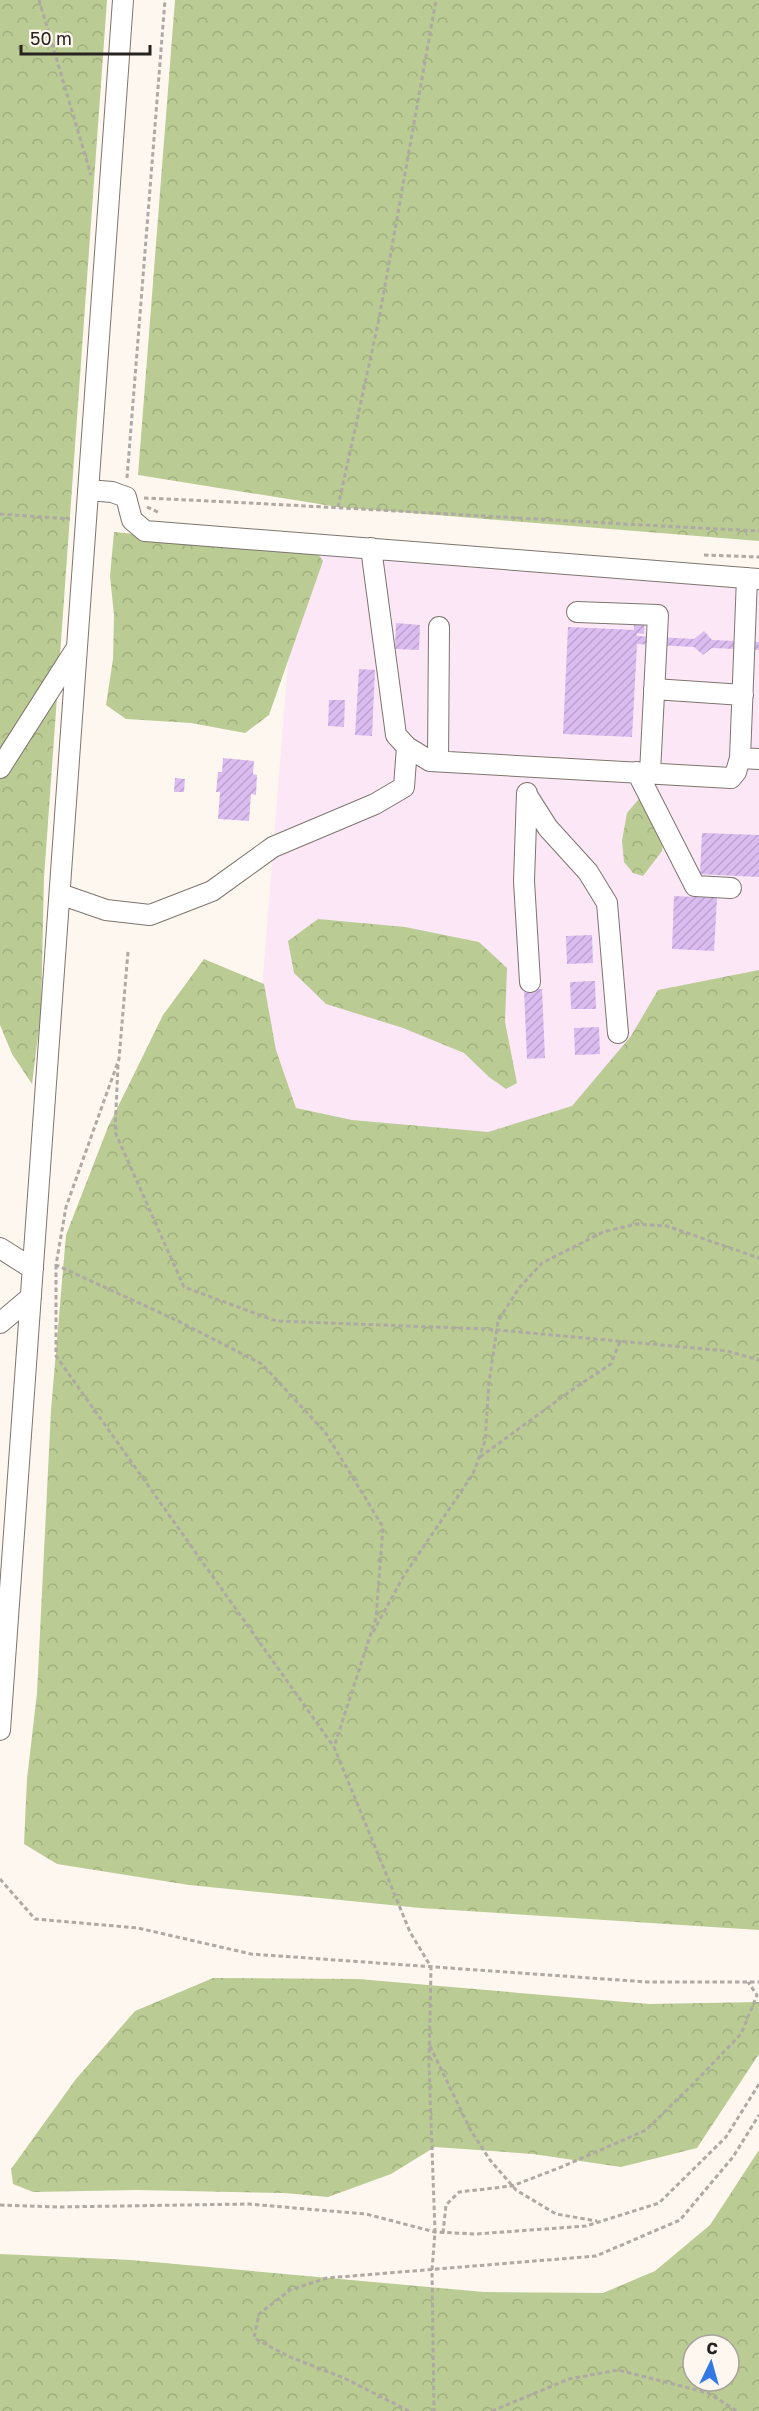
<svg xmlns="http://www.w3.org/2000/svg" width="759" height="2411" viewBox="0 0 759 2411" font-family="'Golos Text',sans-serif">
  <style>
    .commercial { fill: #fce7f7 }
    .forest { fill: url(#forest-crowns); fill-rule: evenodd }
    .building { fill: url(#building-hatch) }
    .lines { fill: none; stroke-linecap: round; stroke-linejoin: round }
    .minor-casing { stroke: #7d756e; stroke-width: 22 }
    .path { stroke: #afa9a3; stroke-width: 3; stroke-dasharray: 4.5 3; stroke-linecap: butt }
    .minor { stroke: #fff; stroke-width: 20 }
  </style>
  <defs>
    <pattern id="forest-crowns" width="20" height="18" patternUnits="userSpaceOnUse" patternTransform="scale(1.5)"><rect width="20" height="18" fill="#bacc93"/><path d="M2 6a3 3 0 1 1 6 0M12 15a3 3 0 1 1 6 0" fill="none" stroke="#a0af7e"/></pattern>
    <pattern id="building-hatch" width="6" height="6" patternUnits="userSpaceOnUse" patternTransform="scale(1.5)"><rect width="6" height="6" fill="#dbbcf0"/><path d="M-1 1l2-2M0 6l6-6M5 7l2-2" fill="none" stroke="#bca1ce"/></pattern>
  </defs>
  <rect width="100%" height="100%" fill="#fef7f0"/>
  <path class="commercial" d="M298,535L759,571V1155L252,1115Z"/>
  <path class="forest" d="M0,0H107L44,878L41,1012L32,1084L12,1054L0,1025Z
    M175,0H759V541L338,507L138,475Z
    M114,532L316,551L323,561L269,715L245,733L191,723L126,719L106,705L113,659L114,615L110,576Z
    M643,794L667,813L662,851L643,876L633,873L624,862L622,841L627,813Z
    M318,919L405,927L479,942L507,968L505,1022L517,1083L506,1089L489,1077L464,1053L403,1028L326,1004L294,973L288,941Z
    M204,959L264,984L276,1050L296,1108L352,1120L488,1132L572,1106L631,1036L658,990L759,970V1930L421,1908L189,1885L57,1864L24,1844L27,1779L37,1693L51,1410L66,1235L108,1127L163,1015Z
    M213,1978L358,1979L649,2004L759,2002V2054L697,2148L621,2167L533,2154L435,2147L391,2174L328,2197L284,2193L137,2190L33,2192L13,2184L11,2169L76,2079L135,2011Z
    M759,2150V2411H0V2254L131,2260L484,2292L603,2293L655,2271L710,2225ZM693,2345H729V2381H693Z"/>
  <path class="building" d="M634,617H645L644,634L637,633V636L694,639L704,631L712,640L759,642V650L712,648L703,655L694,647L637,644L632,737L563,734L568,627L634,630Z
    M396,623L420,625L419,650L395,649Z
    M359,669L375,670L372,736L355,735Z
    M329,700H345L344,727L328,726Z
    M223,758L254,761L253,774L257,775L256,795L251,794L249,821L218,819L220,792H216L218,772H222Z
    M175,778L185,779L184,792H174Z
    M702,833L759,835V877L700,874Z
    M674,896L717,898L714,951L672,949Z
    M592,935L593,963L567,964L566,936Z
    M595,981L596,1009H571L570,982Z
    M542,989L545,1058L527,1059L524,990Z
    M599,1027L600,1054L575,1055L574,1028Z"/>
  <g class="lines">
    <g class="minor-casing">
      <path id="minor" d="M88,490L112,492L126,497L132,520L145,531L759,579
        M577,612L658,615L650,773
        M654,689L743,695
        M407,747L430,761L731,778L736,772L740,758L747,578
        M740,758L759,759
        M438,761L439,627
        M0,768L76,649
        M637,772L695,886L731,888
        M527,793L524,881L530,982
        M527,795L548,828L588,872L607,903L618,1033
        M60,894L106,910L150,915L212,891L273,847L375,804L404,787L407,747L396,735L371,548
        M0,1248L33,1269
        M0,1323L31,1297
        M0,1730L123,0"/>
    </g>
    <path class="path" d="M39,0L91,175
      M127,478L165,0
      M144,498C349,507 554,521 759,531
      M147,507L160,513
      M338,507L379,319L436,0
      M0,514L70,519
      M704,555L759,557
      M128,952L119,1059L66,1207L56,1265L176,1320L262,1364L325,1432L383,1527L376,1618L334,1747L410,1932L431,1967L429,2065L435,2232L432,2270L434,2411
      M118,1065L115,1132L184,1287L276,1321L487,1329L727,1351L759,1360
      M56,1265V1356L334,1747
      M480,1457L576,1387L611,1364L620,1341
      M373,1632L403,1577L473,1474L485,1441L489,1383L498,1321L519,1288L542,1263L603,1232L636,1224L667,1226L759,1258
      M0,1879L35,1919L138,1928L251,1954L647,1982H759
      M430,2046L471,2131L490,2160L516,2190L556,2214L597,2221
      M0,2205L57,2207L248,2204L366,2214L435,2232L476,2234L586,2226L659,2203L726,2137L759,2084
      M443,2233L446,2205L459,2192L512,2186L564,2166L646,2130L694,2083L741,2034L757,1995L748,1982
      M409,2411L344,2378L290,2357L254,2338L259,2314L290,2290L327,2278L596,2256L680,2220L733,2157L759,2115
      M492,2411L569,2379L618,2370L708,2393L737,2411"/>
    <use href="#minor" class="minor"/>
  </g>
  <g transform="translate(711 2363) rotate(5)"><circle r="28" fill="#fef7f0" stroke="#a8a29d" stroke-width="1.5"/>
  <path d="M0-4.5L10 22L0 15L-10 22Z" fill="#3279e6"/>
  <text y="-9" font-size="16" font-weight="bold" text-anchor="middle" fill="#272320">С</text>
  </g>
  <path d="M21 45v9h129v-9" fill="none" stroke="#272320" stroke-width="3"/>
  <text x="30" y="45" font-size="18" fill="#272320" stroke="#fef7f0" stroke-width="4.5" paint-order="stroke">50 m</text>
</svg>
